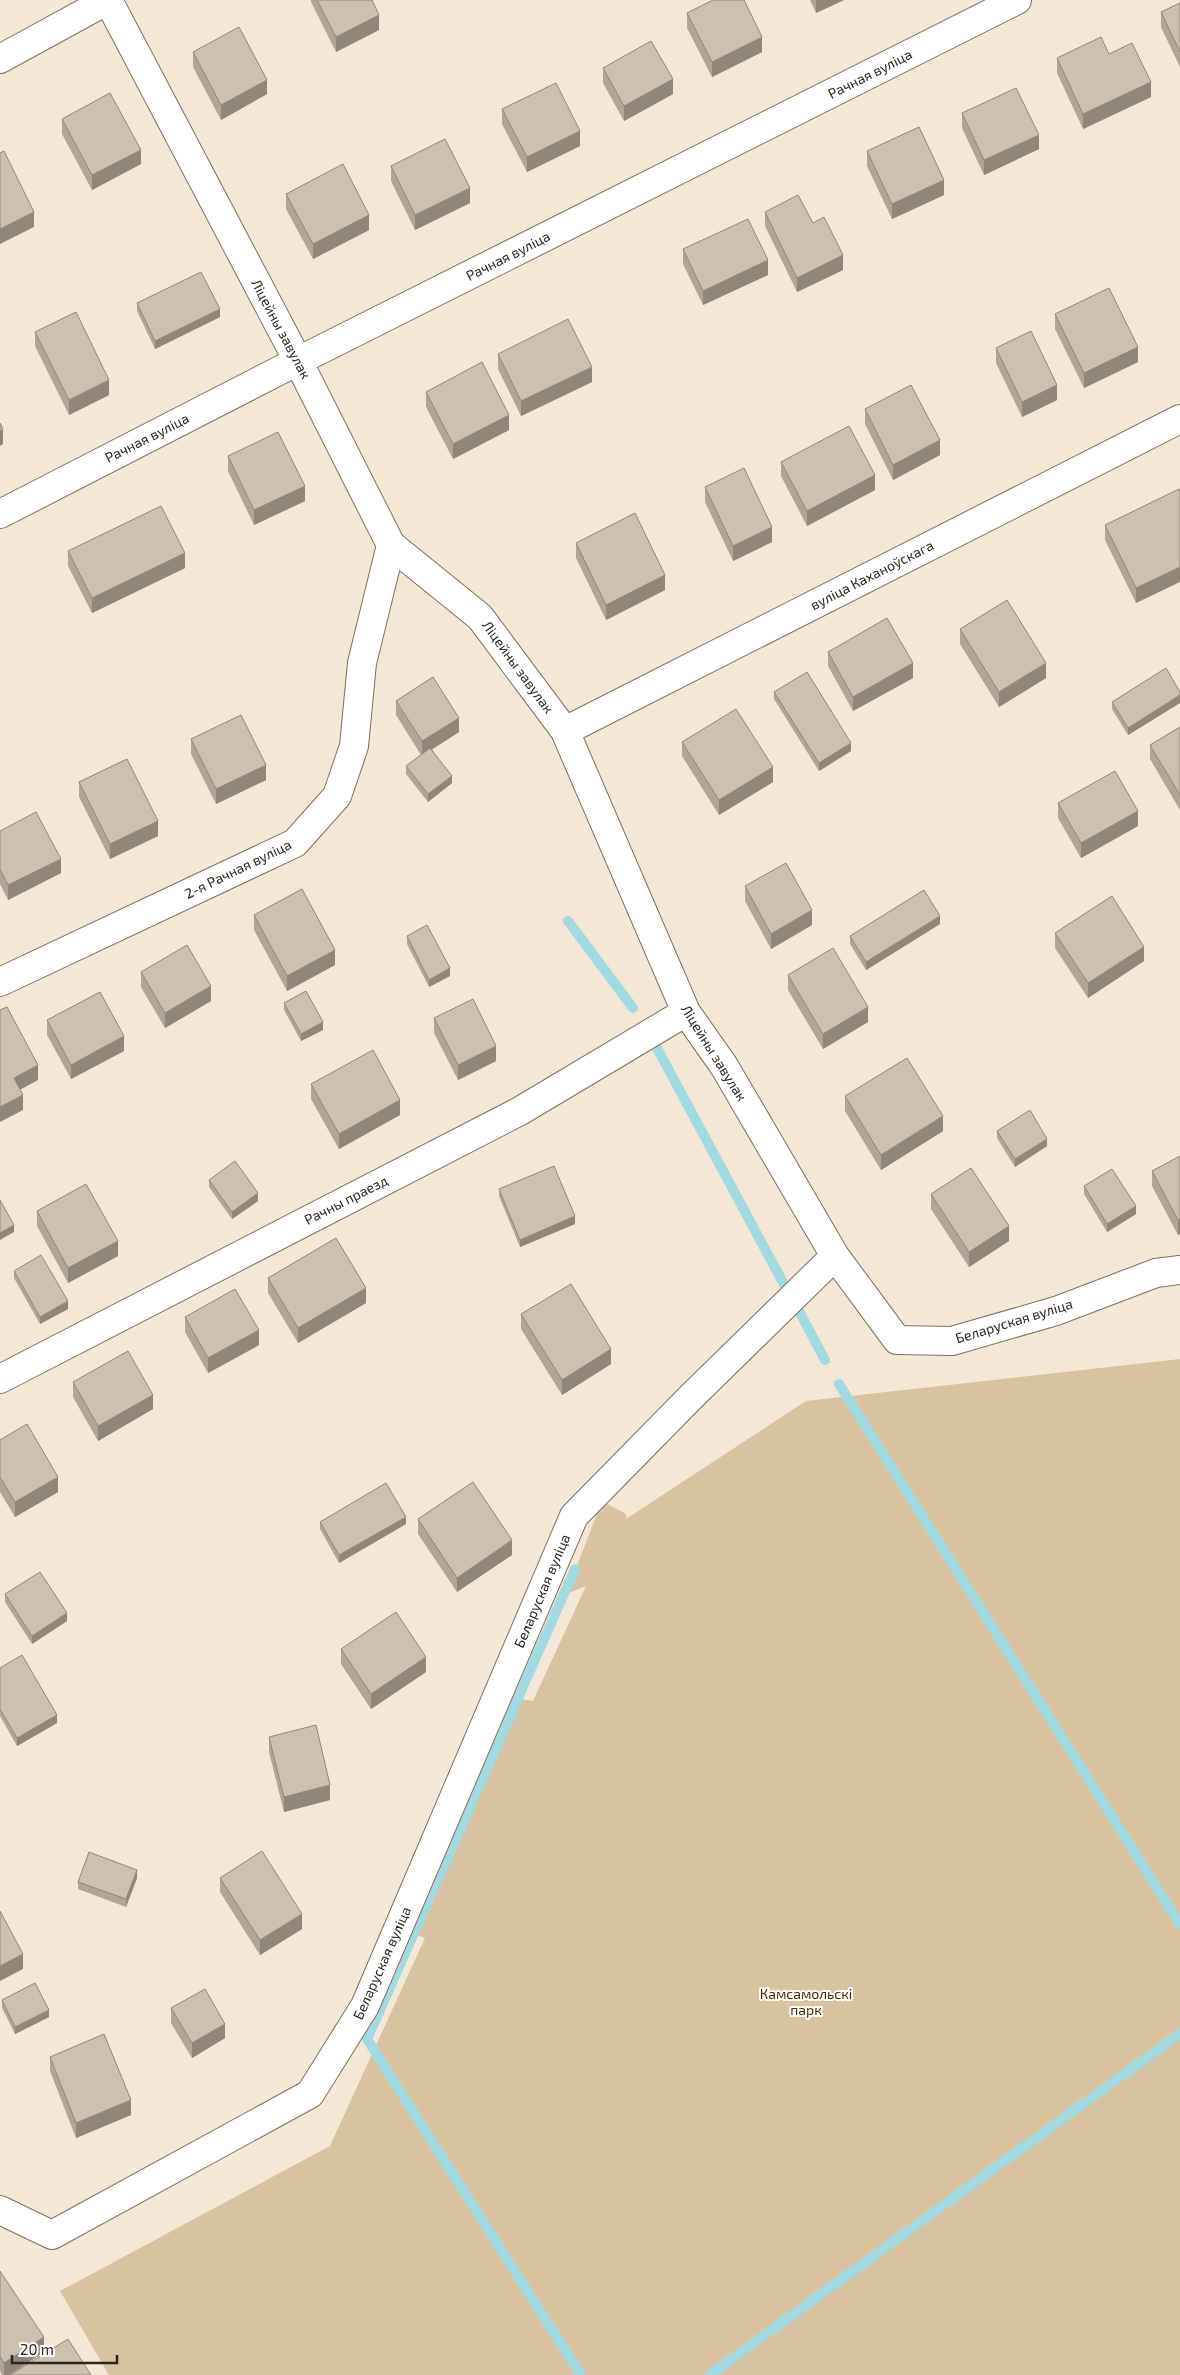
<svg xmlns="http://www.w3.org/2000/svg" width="1180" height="2375" viewBox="0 0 1180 2375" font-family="'Exo 2',sans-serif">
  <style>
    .green { fill: #d9c2a0 }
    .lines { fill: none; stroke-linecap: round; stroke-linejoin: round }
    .stream { stroke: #a2dae1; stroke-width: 10 }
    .street-casing { stroke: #7c7160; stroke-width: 30 }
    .street { stroke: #fff; stroke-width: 28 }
    .wall { fill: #b0a596 }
    .shaded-wall { fill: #90867a }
    .building { fill: #cdc0ae; stroke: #90867a }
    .labels { text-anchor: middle; stroke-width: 4; stroke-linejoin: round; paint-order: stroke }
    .street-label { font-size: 14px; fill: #2b261f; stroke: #fff }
    .park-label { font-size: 14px; fill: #472e00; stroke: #fff }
  </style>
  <rect width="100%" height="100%" fill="#f4e7d5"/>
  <path class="green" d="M1180,1359V2375H109L60,2291L330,2146L425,1938L417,1935L522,1699L533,1701L586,1586L566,1594L602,1501L626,1514V1519L806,1401Z"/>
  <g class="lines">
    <path class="stream" d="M568,921L633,1008
      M650,1035L787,1290
      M799,1311L825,1360
      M839,1384L1180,1924
      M575,1569L367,2039L581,2375
      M709,2375L1180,2033"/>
    <g class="street-casing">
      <path id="street" d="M108,0L298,361L391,545L480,617L565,731L686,1012L724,1066L835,1256L897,1340L952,1341L1056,1311L1156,1273L1180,1270
        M0,59L108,0
        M0,514L298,361L1017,0
        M565,731L1180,419
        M0,982L295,843L337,796L354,746L362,663L391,545
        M0,1379L520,1111L686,1012
        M0,2210L52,2235L310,2094L365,2006L574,1516L691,1397L835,1256"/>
    </g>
    <use href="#street" class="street"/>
  </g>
  <path class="wall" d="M311,0H372L379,30L336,52L311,2Z
    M810,0H844L816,13Z
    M1180,3V67L1161,27V12Z
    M687,13L762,52L712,77L687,28Z
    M193,52L267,94L221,120L193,67Z
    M1057,58L1151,97L1083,129L1057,73Z
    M603,68L673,94L624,121L603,83Z
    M502,109L580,146L527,172L502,124Z
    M962,113L1039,149L984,175L962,128Z
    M62,119L141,164L92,190L62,134Z
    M867,151L944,195L892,219L867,166Z
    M391,166L470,203L415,230L391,181Z
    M286,194L369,230L313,259L286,209Z
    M765,212L843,270L797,292L765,226Z
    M683,249L768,275L703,305L683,264Z
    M137,303L220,317L155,349L137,311Z
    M1055,314L1138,362L1084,388L1055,329Z
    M35,332L109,395L69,415L35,346Z
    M996,348L1057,400L1022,417L996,363Z
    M498,354L592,382L521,416L498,369Z
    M426,392L509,430L453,459L426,407Z
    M865,409L940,455L893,480L865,424Z
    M228,456L305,501L254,525L228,471Z
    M781,462L875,490L807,526L781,476Z
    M705,487L772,542L733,561L705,502Z
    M1180,492L1136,603L1105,540V525Z
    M576,543L665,590L606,620L576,558Z
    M68,551L185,568L92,613L68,566Z
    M960,629L1046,678L999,707L960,644Z
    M828,652L913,678L853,711L828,666Z
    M774,692L851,751L819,771L774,699Z
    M1180,692V703L1128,735L1112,709V702Z
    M396,701L459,732L432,749L452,783L428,802L406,774V766L421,755L396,715Z
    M1180,727V810L1150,759V745Z
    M191,739L266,780L216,804L191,754Z
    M682,742L773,782L719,815L682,756Z
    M79,782L158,836L110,859L79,797Z
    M1058,803L1138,826L1081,858L1058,818Z
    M0,831L61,873L8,900L0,884Z
    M745,886L812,925L771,949L745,901Z
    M254,915L335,965L287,991L254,930Z
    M940,924L866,970L850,944V936Z
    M1055,933L1144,961L1088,998L1055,948Z
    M407,936L450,976L429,987L407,944Z
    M141,972L211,1001L165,1028L141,987Z
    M788,975L868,1022L823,1049L788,990Z
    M284,1003L323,1030L301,1041L284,1010Z
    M434,1018L496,1061L458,1080L434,1033Z
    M47,1020L124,1051L71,1079L47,1035Z
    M311,1084L400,1115L339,1149L311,1099Z
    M845,1096L943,1131L881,1170L845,1111Z
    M997,1131L1047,1146L1015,1167L997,1138Z
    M1180,1156L1178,1235L1152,1186V1171Z
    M209,1180L258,1201L232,1219L209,1187Z
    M1084,1186L1136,1214L1107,1232L1084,1194Z
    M499,1189L575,1224L520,1247L499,1196Z
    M931,1194L1009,1241L969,1267L931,1209Z
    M37,1211L118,1256L68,1283L37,1226Z
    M14,1271L68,1309L40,1324L14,1278Z
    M268,1278L366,1303L298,1343L268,1293Z
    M521,1314L611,1364L562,1395L521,1329Z
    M185,1317L259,1345L208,1373L185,1332Z
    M73,1382L153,1409L98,1441L73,1397Z
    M0,1440L58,1492L15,1517L0,1492Z
    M418,1519L512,1555L457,1592L418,1534Z
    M320,1522L406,1524L339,1563L320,1529Z
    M5,1594L67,1621L32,1644L5,1602Z
    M341,1649L426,1672L371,1709L341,1664Z
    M0,1668L57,1723L17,1746L0,1716Z
    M269,1737L330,1800L284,1812L269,1752Z
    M137,1878L126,1907L78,1889V1882Z
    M220,1878L302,1929L260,1955L220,1892Z
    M2,2000L49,2017L15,2034L2,2008Z
    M171,2008L225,2038L192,2058L171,2023Z
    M50,2057L131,2115L76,2138L50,2071Z
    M0,2271L44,2352L9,2375H2L0,2371Z"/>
  <path class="shaded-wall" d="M816,0H844L816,13Z
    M379,15V30L336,52V37Z
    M762,37V52L712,77V62Z
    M673,79V94L624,121V106Z
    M267,80V94L221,120V105Z
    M1151,82V97L1083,129V114Z
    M580,131V146L527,172V157Z
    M1039,135V149L984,175V160Z
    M141,150V164L92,190V175Z
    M944,180V195L892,219V204Z
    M470,188V203L415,230V215Z
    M34,212V227L0,244V229Z
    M369,215V230L313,259V244Z
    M843,255V270L797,292V278Z
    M768,260V275L703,305V291Z
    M220,309V317L155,349V341Z
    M1138,347V362L1084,388V373Z
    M592,367V382L521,416V401Z
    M109,380V395L69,415V400Z
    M1057,385V400L1022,417V402Z
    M509,415V430L453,459V444Z
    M3,429V444L0,446V431Z
    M940,440V455L893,480V465Z
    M875,475V490L807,526V511Z
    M305,486V501L254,525V510Z
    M772,527V542L733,561V546Z
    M185,553V568L92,613V598Z
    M1180,567V582L1136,603V588Z
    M665,575V590L606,620V605Z
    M913,663V678L853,711V697Z
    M1046,663V678L999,707V692Z
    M1180,695V703L1128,735V728Z
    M459,718V732L422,756V741Z
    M851,743V751L819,771V763Z
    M266,765V780L216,804V789Z
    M773,767V782L719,815V800Z
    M452,776V783L428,802V794Z
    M1138,811V826L1081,858V843Z
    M158,821V836L110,859V844Z
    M61,859V873L8,900V885Z
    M812,910V925L771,949V934Z
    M940,916V924L866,970V962Z
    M1144,947V961L1088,998V983Z
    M335,950V965L287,991V976Z
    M450,968V976L429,987V980Z
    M211,986V1001L165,1028V1013Z
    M868,1007V1022L823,1049V1034Z
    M323,1022V1030L301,1041V1034Z
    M124,1036V1051L71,1079V1065Z
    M496,1046V1061L458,1080V1065Z
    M38,1065V1080L14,1093V1078Z
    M23,1095V1110L0,1122V1107Z
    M400,1100V1115L339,1149V1134Z
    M943,1116V1131L881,1170V1155Z
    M1047,1139V1146L1015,1167V1159Z
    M258,1193V1201L232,1219V1212Z
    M1136,1206V1214L1107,1232V1224Z
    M575,1216V1224L520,1247V1240Z
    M1180,1219V1234L1178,1235V1220Z
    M14,1225V1232L0,1240V1233Z
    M1009,1226V1241L969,1267V1252Z
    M118,1241V1256L68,1283V1268Z
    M366,1288V1303L298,1343V1328Z
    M68,1301V1309L40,1324V1317Z
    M259,1330V1345L208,1373V1358Z
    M611,1349V1364L562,1395V1380Z
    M153,1395V1409L98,1441V1426Z
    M58,1477V1492L15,1517V1502Z
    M406,1517V1524L339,1563V1555Z
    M512,1540V1555L457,1592V1578Z
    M67,1613V1621L32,1644V1636Z
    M426,1657V1672L371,1709V1694Z
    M57,1715V1723L17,1746V1738Z
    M330,1785V1800L284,1812V1797Z
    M137,1870V1878L126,1907V1899Z
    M302,1914V1929L260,1955V1940Z
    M23,1954V1969L0,1981V1966Z
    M49,2010V2017L15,2034V2027Z
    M225,2024V2038L192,2058V2043Z
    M131,2100V2115L76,2138V2123Z
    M44,2337V2352L9,2375H4V2363Z"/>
  <path class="building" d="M317,0H372L379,15L336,37Z
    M713,0H744L762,37L712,62L687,13Z
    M1180,3V52L1161,12Z
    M239,27L267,80L221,105L193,52Z
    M1101,37L1109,54L1132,43L1151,82L1083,114L1057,58Z
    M651,41L673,79L624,106L603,68Z
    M556,83L580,131L527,157L502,109Z
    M1016,88L1039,135L984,160L962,113Z
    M110,93L141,150L92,175L62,119Z
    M919,127L944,180L892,204L867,151Z
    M445,139L470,188L415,215L391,166Z
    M4,151L34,212L0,229V153Z
    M343,164L369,215L313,244L286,194Z
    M798,195L813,223L824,217L843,255L797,278L765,212Z
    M748,219L768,260L703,291L683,249Z
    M201,272L220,309L155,341L137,303Z
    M1109,288L1138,347L1084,373L1055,314Z
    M76,312L109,380L69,400L35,332Z
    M568,319L592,367L521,401L498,354Z
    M1031,331L1057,385L1022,402L996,348Z
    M482,362L509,415L453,444L426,392Z
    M911,385L940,440L893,465L865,409Z
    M0,423L3,429L0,431Z
    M849,426L875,475L807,511L781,462Z
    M278,432L305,486L254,510L228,456Z
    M744,468L772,527L733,546L705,487Z
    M1179,489L1180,492V567L1136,588L1105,525Z
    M161,506L185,553L92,598L68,551Z
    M635,513L665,575L606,605L576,543Z
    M1007,600L1046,663L999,692L960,629Z
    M887,618L913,663L853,697L828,652Z
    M1166,668L1180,692V695L1128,728L1112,702Z
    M807,672L851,743L819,763L774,692Z
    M433,677L459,718L422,741L396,701Z
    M736,709L773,767L719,800L682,742Z
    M241,715L266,765L216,789L191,739Z
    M1180,727V795L1150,745Z
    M430,748L452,776L428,794L406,766Z
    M127,759L158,821L110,844L79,782Z
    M1115,771L1138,811L1081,843L1058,803Z
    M36,812L61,859L8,885L0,869V831Z
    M786,863L812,910L771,934L745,886Z
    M302,889L335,950L287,976L254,915Z
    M924,890L940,916L866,962L850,936Z
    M1112,896L1144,947L1088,983L1055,933Z
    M427,925L450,968L429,980L407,936Z
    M187,945L211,986L165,1013L141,972Z
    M833,948L868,1007L823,1034L788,975Z
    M306,991L323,1022L301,1034L284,1003Z
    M100,992L124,1036L71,1065L47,1020Z
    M473,999L496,1046L458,1065L434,1018Z
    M7,1007L38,1065L14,1078L23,1095L0,1107V1010Z
    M373,1050L400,1100L339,1134L311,1084Z
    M907,1058L943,1116L881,1155L845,1096Z
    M1030,1110L1047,1139L1015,1159L997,1131Z
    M1180,1156V1219L1178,1220L1152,1171Z
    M235,1161L258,1193L232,1212L209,1180Z
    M554,1166L575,1216L520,1240L499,1189Z
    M971,1168L1009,1226L969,1252L931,1194Z
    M1112,1169L1136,1206L1107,1224L1084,1186Z
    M86,1184L118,1241L68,1268L37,1211Z
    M0,1200L14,1225L0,1233Z
    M336,1238L366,1288L298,1328L268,1278Z
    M41,1255L68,1301L40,1317L14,1271Z
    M571,1284L611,1349L562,1380L521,1314Z
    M235,1289L259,1330L208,1358L185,1317Z
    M128,1351L153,1395L98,1426L73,1382Z
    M27,1424L58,1477L15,1502L0,1477V1440Z
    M473,1482L512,1540L457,1578L418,1519Z
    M386,1483L406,1517L339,1555L320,1522Z
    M40,1572L67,1613L32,1636L5,1594Z
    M396,1612L426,1657L371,1694L341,1649Z
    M22,1655L57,1715L17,1738L0,1709V1668Z
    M316,1725L330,1785L284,1797L269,1737Z
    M262,1851L302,1914L260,1940L220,1878Z
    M89,1852L137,1870L126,1899L78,1882Z
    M0,1911L23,1954L0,1966Z
    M35,1983L49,2010L15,2027L2,2000Z
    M205,1989L225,2024L192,2043L171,2008Z
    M104,2034L131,2100L76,2123L50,2057Z
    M0,2271L44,2337L4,2363L0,2356Z
    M68,2339L91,2375H10Z"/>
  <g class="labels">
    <g class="street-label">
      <text transform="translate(870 74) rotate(-27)" y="5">Рачная вуліца</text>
      <text transform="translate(508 256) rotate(-27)" y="5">Рачная вуліца</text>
      <text transform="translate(281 329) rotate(62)" y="5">Ліцейны завулак</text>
      <text transform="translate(147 438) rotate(-27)" y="5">Рачная вуліца</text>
      <text transform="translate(872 575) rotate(-27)" y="5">вуліца Каханоўскага</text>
      <text transform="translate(518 667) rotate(54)" y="5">Ліцейны завулак</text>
      <text transform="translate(238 869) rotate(-26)" y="5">2-я Рачная вуліца</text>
      <text transform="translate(714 1053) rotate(58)" y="5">Ліцейны завулак</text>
      <text transform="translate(346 1200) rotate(-27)" y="5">Рачны праезд</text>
      <text transform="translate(1014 1321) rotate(-17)" y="5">Беларуская вуліца</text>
      <text transform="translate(542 1591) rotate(-67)" y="5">Беларуская вуліца</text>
      <text transform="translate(382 1963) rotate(-66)" y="5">Беларуская вуліца</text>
    </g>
    <g class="park-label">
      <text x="806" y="1999">Камсамольскі<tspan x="806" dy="16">парк</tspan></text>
    </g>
  </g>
  <path d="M12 2355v8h105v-8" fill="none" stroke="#2b261f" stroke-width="2.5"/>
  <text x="20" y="2355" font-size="15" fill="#2b261f" stroke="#ffffff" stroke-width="4" paint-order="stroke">20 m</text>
</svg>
